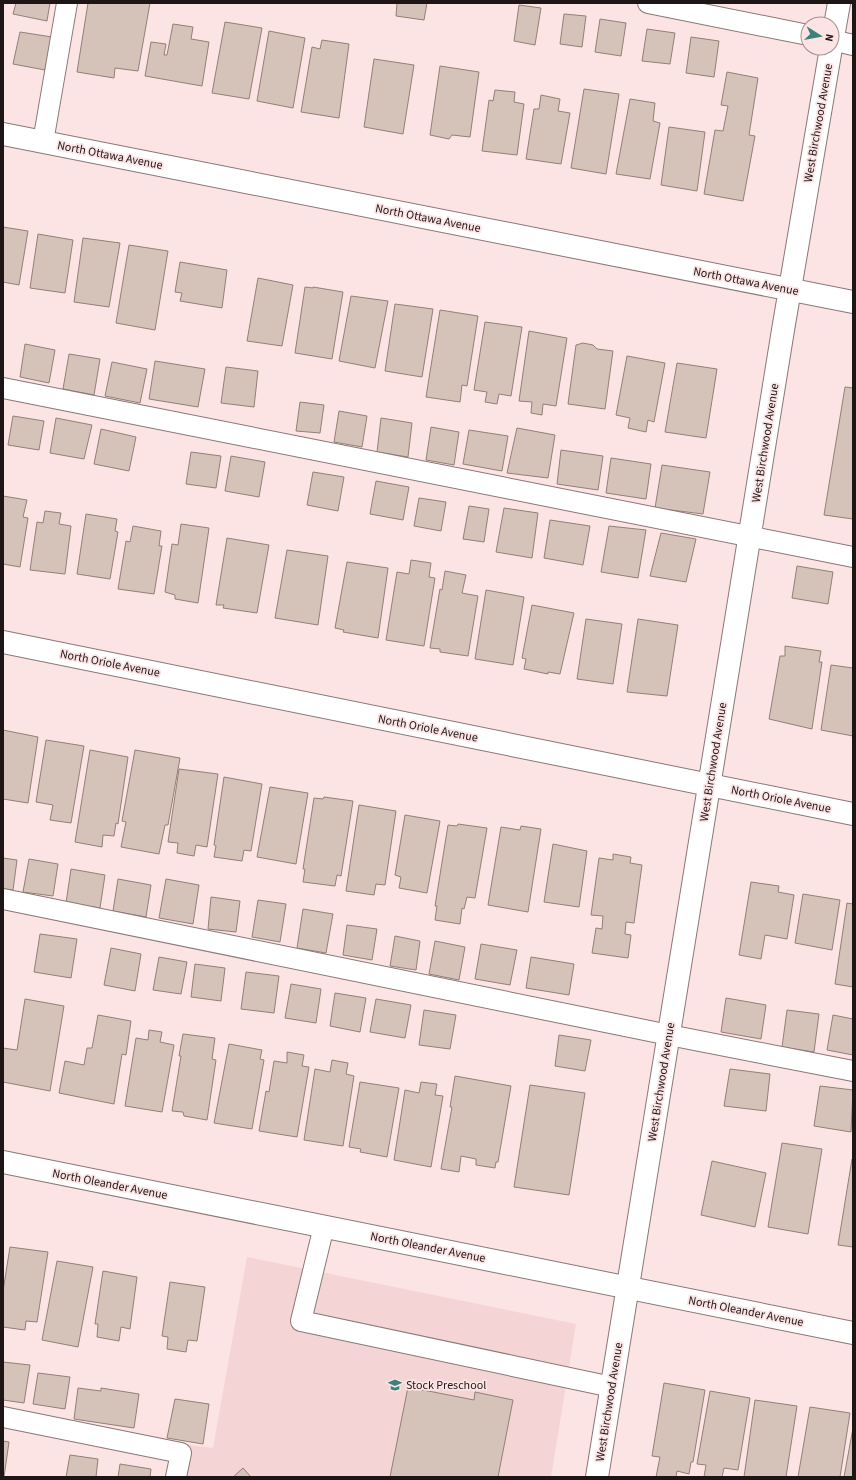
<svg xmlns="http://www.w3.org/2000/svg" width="856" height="1480" viewBox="0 0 856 1480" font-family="'Source Sans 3',sans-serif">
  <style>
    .built { fill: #f4d4d5 }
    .building { fill: #d5c2b8; stroke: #928077 }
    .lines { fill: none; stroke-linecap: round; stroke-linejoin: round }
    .service-casing { stroke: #8b7777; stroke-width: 22 }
    .minor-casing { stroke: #8b7777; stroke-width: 24 }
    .service { stroke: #fff; stroke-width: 20 }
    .minor { stroke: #fff; stroke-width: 22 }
    .labels { text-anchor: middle; stroke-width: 3.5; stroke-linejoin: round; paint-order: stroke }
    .street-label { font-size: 12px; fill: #1e1616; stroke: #fce4e5 }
    .poi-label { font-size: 12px; fill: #1e1616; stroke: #fce4e5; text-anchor: start }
  </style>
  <rect width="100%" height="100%" fill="#fce4e5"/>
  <path class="built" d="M247,1257L576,1324L551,1477H183L188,1445L213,1448Z"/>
  <path class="building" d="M16,3H50L47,21L13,14Z
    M88,3H150L138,71L115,68L114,78L77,72Z
    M397,3H427L424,20L396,16Z
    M519,5L541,8L535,45L514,41Z
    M564,14L586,16L582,47L560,44Z
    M600,19L626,23L621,56L595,52Z
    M225,22L262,28L249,99L212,93Z
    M173,24L193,27L191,39L209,42L202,86L145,76L151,42L166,44L164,55H167Z
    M647,29L675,33L670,64L642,61Z
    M269,31L305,38L293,108L257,101Z
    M20,32L52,37L45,70L13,64Z
    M691,37L719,41L714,77L686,73Z
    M322,40L349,44L339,118L301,112L312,47L320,49Z
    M374,59L414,65L403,134L364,127Z
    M440,66L479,72L470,137L452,135L449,139L430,135Z
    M727,72L758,78L749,135L755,136L743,201L704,194L715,130L723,131L728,106L721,105Z
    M584,89L619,94L606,174L571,168Z
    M495,90L515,92L514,102L524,104L517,155L482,151L489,100L493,101Z
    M541,95L560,99L558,111L570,113L561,164L526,159L534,109H539Z
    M630,99L655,103L653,121L660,123L650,179L616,174Z
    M669,127L705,132L697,191L661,185Z
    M3,227L28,231L19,285L3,282Z
    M38,234L73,240L65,293L30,288Z
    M83,238L120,243L109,307L74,302Z
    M129,245L168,251L155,330L116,323Z
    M180,262L227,270L222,308L180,301L182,293L175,292Z
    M258,278L293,285L282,346L247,341Z
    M305,287L313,288V287L343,292L332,359L295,353Z
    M351,296L388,301L375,368L339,361Z
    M395,304L433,309L422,377L385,371Z
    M440,310L478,316L467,386L462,385L460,402L426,397Z
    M485,322L522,327L511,396L499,394L497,404L485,402L487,392L474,390Z
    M529,331L567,338L556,406L543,404L542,415L531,413L532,402L519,401Z
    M583,343L593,345L597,349L613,351L605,409L568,404L576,345Z
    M25,344L55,350L49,383L20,377Z
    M69,354L100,359L94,395L63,389Z
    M627,356L665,363L654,422L648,420L646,432L628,428L630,418L616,415Z
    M155,361L205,369L198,407L149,399Z
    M112,362L147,369L140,403L105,396Z
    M677,363L717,369L706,438L665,432Z
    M226,367L258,371L254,407L221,403Z
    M845,387L853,388V519L824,515Z
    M300,402L324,405L320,433L296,431Z
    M339,411L367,416L362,447L334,442Z
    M13,416L44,421L39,450L8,445Z
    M56,418L92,425L84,459L50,453Z
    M381,418L412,423L408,457L377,452Z
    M431,427L459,432L454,465L426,460Z
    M517,428L555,435L548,478L507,473Z
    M101,429L136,437L129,471L94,464Z
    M469,430L508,436L502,471L463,464Z
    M561,450L603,456L598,490L557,484Z
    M191,452L221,456L216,488L186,484Z
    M231,456L265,462L259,497L225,491Z
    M611,458L651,464L646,499L606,493Z
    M662,465L710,472L703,514L655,508Z
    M313,472L344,477L338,511L307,505Z
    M376,481L409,487L403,520L370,514Z
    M3,496L27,500L23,517L28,518L20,567L3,564Z
    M419,498L446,502L441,531L414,526Z
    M469,506L489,509L484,542L463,539Z
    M504,508L538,513L532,558L496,552Z
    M45,511L61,513L59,524L71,526L65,574L30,570L37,522L43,523Z
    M86,514L117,519L115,531L118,532L110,579L77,574Z
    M550,520L590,526L583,565L544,558Z
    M181,524L209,528L198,603L175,599V595L165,592L172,544L178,545Z
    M133,526L161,531L159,546H162L154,594L118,589L126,541L130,542Z
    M609,526L646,530L638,578L601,572Z
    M661,533L696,539L686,582L650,576Z
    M227,538L269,545L257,613L223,608L224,605H216Z
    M287,550L328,556L318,625L275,618Z
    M411,560L431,563L429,577L435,578L424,646L386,640L397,572L409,574Z
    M347,562L388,568L378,638L343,632L344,630L335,628Z
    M797,566L833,572L828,604L792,598Z
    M445,571L466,575L462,593L478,596L468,656L440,652V649L430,648L440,589L442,590Z
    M486,590L524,597L513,665L475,659Z
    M532,605L574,613L560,674L548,672V674L524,669L526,659L522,658Z
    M586,619L622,624L613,684L577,679Z
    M638,619L678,625L667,696L627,692Z
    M785,646L821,651L819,662H822L812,729L769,719L780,656H785Z
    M831,665L853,668V736L821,730Z
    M3,730L38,737L28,803L3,799Z
    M46,740L84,746L71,823L50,820L53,805L36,802Z
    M90,750L128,757L118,824L116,823L114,836L103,835L102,847L75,842Z
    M135,750L180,758L168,825H165L159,854L121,847L126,822L122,821Z
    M179,769L218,774L207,847L196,845L194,856L177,853L178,843L168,842Z
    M224,777L262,784L251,851L244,850L242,861L214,857L216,846L214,845Z
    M270,787L308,793L296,864L257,857Z
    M324,797L353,801L341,876L337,875L335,886L303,882L305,869H303L314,798L323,799Z
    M359,805L396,811L385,885L376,884L374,895L346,891Z
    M405,815L440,821L427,893L399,888L401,877L395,875Z
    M458,824L487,828L475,898L467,897L464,909L462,908L460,924L435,920L437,906H435L448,825L457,826Z
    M521,826L541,829L528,912L488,905L501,827L520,830Z
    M553,844L587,851L579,907L544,902Z
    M613,854L631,857L630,863L642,865L634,923L626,922L625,934L631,935L628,958L592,953L596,928L602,929L603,916L591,915L599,858L613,860Z
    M3,858L17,860L13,890L3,889Z
    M29,859L58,864L53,896L23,892Z
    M71,869L105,875L100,908L66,903Z
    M118,879L151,885L146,917L113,911Z
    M166,879L199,885L193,924L159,918Z
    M751,882L779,886L778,892L794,895L787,939L765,935L761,959L739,955Z
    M803,894L840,900L832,950L795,943Z
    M211,897L240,901L236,932L208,929Z
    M258,900L286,904L280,942L252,937Z
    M847,903L853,904V987L835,984Z
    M303,909L333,914L326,953L297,948Z
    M347,925L377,929L372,960L343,955Z
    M40,934L77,939L71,978L34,972Z
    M395,936L420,941L416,970L390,966Z
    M435,941L465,947L459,980L429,974Z
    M481,944L517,950L510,985L475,979Z
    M111,948L141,954L135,991L104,985Z
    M159,957L187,962L181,994L153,990Z
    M531,957L574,964L569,995L526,988Z
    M195,964L225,968L221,1001L191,997Z
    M246,972L279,976L274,1013L241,1009Z
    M291,984L321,989L316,1023L285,1018Z
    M335,993L366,998L360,1032L330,1026Z
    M726,998L766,1005L761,1039L721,1032Z
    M25,999L64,1006L50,1091L3,1082V1048L17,1050Z
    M376,999L411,1005L405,1038L370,1032Z
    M424,1010L456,1015L450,1049L419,1045Z
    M787,1010L819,1014L814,1052L782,1047Z
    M98,1015L131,1021L126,1055L122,1054L114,1104L59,1093L65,1061L84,1065L87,1048H92Z
    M833,1015L853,1019V1055L827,1050Z
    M149,1030L162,1032L160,1042L174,1045L162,1112L125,1106L136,1038L148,1040Z
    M183,1034L215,1038L212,1059L216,1060L207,1120L184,1116L183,1112L172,1111L181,1056H179Z
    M559,1035L591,1040L585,1071L555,1066Z
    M229,1044L262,1050L260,1059L264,1060L252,1129L214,1123Z
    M287,1052L304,1055L302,1066L309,1067L297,1137L259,1131L266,1091L269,1092L274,1061L287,1063Z
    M332,1060L348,1063L346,1074L354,1076L343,1146L304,1140L315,1069L330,1072Z
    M730,1069L770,1074L766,1111L724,1106Z
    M455,1076L511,1086L498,1162H496L495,1168L476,1165V1159L461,1156L459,1172L441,1169L452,1107H450Z
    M360,1082L399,1088L387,1157L360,1152L361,1149L349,1147Z
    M421,1082L437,1084L435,1095L443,1096L431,1167L394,1160L405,1090L419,1093Z
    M530,1085L585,1093L569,1195L514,1187Z
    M820,1086L853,1090L851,1132L814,1126Z
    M782,1143L822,1149L808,1234L768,1227Z
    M852,1159H853V1247L838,1245Z
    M712,1161L766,1173L755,1227L701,1215Z
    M10,1247L48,1252L37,1322L26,1321L25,1330L3,1327V1291Z
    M57,1261L93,1267L78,1347L42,1340Z
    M103,1271L137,1277L130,1329L121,1327L119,1341L97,1337L98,1324H95Z
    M170,1282L205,1287L197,1341L188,1340L186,1352L167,1349L168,1337L162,1336Z
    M3,1362L30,1365L24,1403L3,1400Z
    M38,1373L70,1377L65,1409L33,1404Z
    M664,1383L705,1390L693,1462H691L689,1474L677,1471L676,1477H656L660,1457L652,1456Z
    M408,1387L474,1400L475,1392L513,1400L498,1477H390Z
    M78,1388L101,1391V1388L139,1394L134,1428L74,1419Z
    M710,1391L750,1398L738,1470L724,1468L722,1477H704L706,1465L697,1464Z
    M175,1399L209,1404L203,1444L167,1438Z
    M755,1400L797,1406L786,1477H744Z
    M810,1407L850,1413L840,1477H798Z
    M853,1428V1477H844Z
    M3,1441L9,1442L4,1477H3Z
    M70,1455L98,1459L96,1477H66Z
    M120,1464L151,1469L150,1477H118Z
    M243,1468L251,1477H233Z"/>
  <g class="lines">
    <g class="service-casing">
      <path id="service" d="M648,3L808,35
        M832,40L853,45
        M43,142L67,3
        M3,388L853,557
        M3,899L669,1035L853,1071
        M324,1226L301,1321L612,1387
        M3,1417L181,1453L176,1477"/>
    </g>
    <g class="minor-casing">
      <path id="minor" d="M832,43L839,3
        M3,134L853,302
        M3,642L853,814
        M3,1162L853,1333
        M597,1477L783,330L831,48"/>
    </g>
    <use href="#service" class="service"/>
    <use href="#minor" class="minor"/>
  </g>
  <defs>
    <g id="school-bare" transform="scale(1.08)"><path d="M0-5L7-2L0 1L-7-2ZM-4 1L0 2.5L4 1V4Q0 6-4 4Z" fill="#3c827a" stroke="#fce4e5" stroke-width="2.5" paint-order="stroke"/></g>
  </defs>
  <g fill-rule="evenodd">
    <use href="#school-bare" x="395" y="1385"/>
  </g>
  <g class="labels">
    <g class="street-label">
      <text transform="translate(818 123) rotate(-80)" y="4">West Birchwood Avenue</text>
      <text transform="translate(110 155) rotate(11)" y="4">North Ottawa Avenue</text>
      <text transform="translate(428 218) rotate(11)" y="4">North Ottawa Avenue</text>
      <text transform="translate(746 281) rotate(11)" y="4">North Ottawa Avenue</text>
      <text transform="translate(765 443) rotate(-81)" y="4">West Birchwood Avenue</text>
      <text transform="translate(110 663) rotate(11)" y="4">North Oriole Avenue</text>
      <text transform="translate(428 728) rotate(11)" y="4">North Oriole Avenue</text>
      <text transform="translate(713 762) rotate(-81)" y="4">West Birchwood Avenue</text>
      <text transform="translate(781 799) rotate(11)" y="4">North Oriole Avenue</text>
      <text transform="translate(661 1082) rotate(-81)" y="4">West Birchwood Avenue</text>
      <text transform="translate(110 1184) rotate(11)" y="4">North Oleander Avenue</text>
      <text transform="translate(428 1247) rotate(11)" y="4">North Oleander Avenue</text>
      <text transform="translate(746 1311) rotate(11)" y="4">North Oleander Avenue</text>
      <text transform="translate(609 1402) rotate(-81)" y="4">West Birchwood Avenue</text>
    </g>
    <g class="poi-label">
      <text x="406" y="1389">Stock Preschool</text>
    </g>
  </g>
  <rect width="856" height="1480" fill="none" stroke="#1e1616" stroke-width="8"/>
  <g transform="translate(820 36) rotate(101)"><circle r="19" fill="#fce4e5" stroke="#a39292"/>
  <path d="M0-3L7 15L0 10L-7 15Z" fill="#3c827a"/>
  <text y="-6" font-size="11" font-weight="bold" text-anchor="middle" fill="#1e1616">N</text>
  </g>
</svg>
